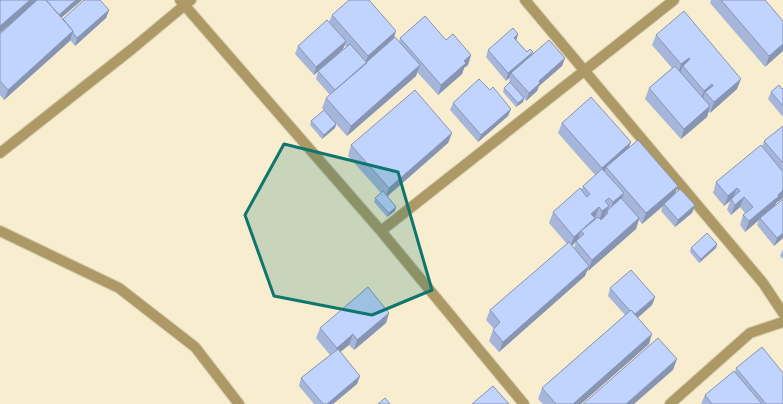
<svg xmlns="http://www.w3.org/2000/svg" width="783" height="404" viewBox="0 0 783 404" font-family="Montserrat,sans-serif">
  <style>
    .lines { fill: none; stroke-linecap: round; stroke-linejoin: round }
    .minor-casing { stroke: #d5cbb0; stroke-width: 12 }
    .minor { stroke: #ac9965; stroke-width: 10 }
    .wall { fill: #a6b6db; fill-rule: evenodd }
    .shaded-wall { fill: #8794b2 }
    .building { fill: #c1d4ff; stroke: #8794b2 }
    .marked { fill: #0f766e; fill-opacity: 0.2; stroke: #0f766e; stroke-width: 3; stroke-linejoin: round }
  </style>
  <rect width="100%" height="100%" fill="#f8edcf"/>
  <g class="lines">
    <g class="minor-casing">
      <path id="minor" d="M180,0L381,231L524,404
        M525,0L763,283L783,313
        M0,153L132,49L191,0
        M0,231L119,288L195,347L239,404
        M381,231L674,0
        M670,404L750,333L783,322"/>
    </g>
    <use href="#minor" class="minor"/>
  </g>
  <path class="wall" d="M0,0H82L61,18L63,19L109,10L106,18L75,46L70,40L4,100L0,95V34L9,26Z
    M711,0H765L783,21L765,67L710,3Z
    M332,15L399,42L400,38L446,40L471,55L468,65L464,68L462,74L438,95L417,72L416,76L347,136L336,124L335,128L322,139L310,125L311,121L324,110L322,108L326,98L330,95L316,79L318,71L346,47L345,45L343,49L314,75L295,54L298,46L329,22Z
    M518,34L516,40L527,52H533L531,56L565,58L562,66L539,86L537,91L526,101L524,98L523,102L516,107L503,92L504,88L510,82L509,81L510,77L506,81L486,57L488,50Z
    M656,35L737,89L710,113L709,111L707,117L681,139L645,99L649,88L672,68L652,45Z
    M783,88V117L768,99L771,92L782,89Z
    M490,90L511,109L508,116L478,142L450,110L453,103Z
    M562,123L628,148L678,186L675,194L695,205L692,213L675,227L661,211L663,206L642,224L639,220L636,229L588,271L587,270L585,276L499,352L489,341L493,330L494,329L486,320L490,310L567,244L549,223L553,212L581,190L583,186L595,175L558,133ZM576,242L574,248L572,246Z
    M783,126V198L776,203L775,205L783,238L774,246L757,225L759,220L745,232L740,225L743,215L745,213L740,207L731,215L727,210L730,201L724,206L713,193L716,182L762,147L764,141Z
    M452,133L448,143L387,197L396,207L395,211L387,217L374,202L375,198L381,193L348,156L351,145Z
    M717,244L716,248L699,263L690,252L691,248Z
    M783,249V259L780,256Z
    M610,288L655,297L652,305L638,317L649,344L581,404H543L538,399L542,388L625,315L608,296Z
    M389,313L386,323L354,350L349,345L340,352L360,376L357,384L333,404H314L299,386L301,378L330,355L316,338L320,328Z
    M736,368L783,404H701L705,395L735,372Z"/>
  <path class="shaded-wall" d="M30,0H37L36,2L0,33V26Z
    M76,0H82L54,24L57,16Z
    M109,10L106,18L75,46L77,38Z
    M73,31L70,41L4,100L8,90Z
    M396,31L393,41L364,65L368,56Z
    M518,34L516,42L514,38Z
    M346,41L343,49L314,75L316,67Z
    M783,44V51L765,67L769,56Z
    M533,52L530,59L511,73L510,77L506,81L508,73Z
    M471,55L468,65L464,68L462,74L438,95L441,85L464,61Z
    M565,58L562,66L539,86L537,91L526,101L529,93L539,81Z
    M689,58L685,68L683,66L680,73L678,75L681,64Z
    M420,65L416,76L347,136L351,126Z
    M741,79L737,89L710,113L714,102Z
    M712,84L708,94L705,92L703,98L700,101L704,91Z
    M524,98L523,102L516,107L518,103Z
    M710,106L707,117L681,139L684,129Z
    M511,109L508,116L478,142L481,135Z
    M336,124L335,128L322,139L324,135Z
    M452,133L448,143L385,198L389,188Z
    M631,142L627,153L606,167L605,172L598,178L602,168Z
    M678,186L674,196L664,204L663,206L642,224L646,213Z
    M737,188L733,198L731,199L730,201L724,206L728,196Z
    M783,190V198L776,203L775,207L760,218L759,220L745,232L749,221Z
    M624,193L620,203L609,213L613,202Z
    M744,197L740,207L731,215L735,205Z
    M695,205L692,213L675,227L678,220Z
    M609,206L604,217L599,222L602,211Z
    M396,207L395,211L387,217L389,213Z
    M599,207L595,218L591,214Z
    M595,218L591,228L581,231L578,240L570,247L574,237Z
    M639,218L636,229L588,271L592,260Z
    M783,233V238L774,246L777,238Z
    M717,244L716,248L699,263L701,259Z
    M589,266L585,276L499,352L503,342Z
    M655,297L652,305L632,323L634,315Z
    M389,313L386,323L354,350L357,340Z
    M353,334L349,345L333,358L337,348Z
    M652,334L649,344L581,404H573Z
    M677,359L673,370L634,404H626Z
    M360,376L357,384L333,404H327Z"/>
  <path class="building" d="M0,0H30L0,26Z
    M37,0H46L73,31L8,90L0,81V34Z
    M46,0H76L59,15Z
    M84,0H100L109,10L77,38L73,33V31L63,19Z
    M349,0H369L396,31L368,56L332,15Z
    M721,0H765L783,21V44L769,56Z
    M684,11L741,79L714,102L705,92L713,86L712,84L704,91L683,66L690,59L689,58L681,64L656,35Z
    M425,16L446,40L453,34L471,55L464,61L466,63L441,85L400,38Z
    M327,20L346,41L316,67L298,46Z
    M513,28L518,34L514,38L527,52L530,49L533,52L508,73L488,50Z
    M395,37L420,65L351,126L326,98Z
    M549,40L565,58L539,81L540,83L529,93L511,73Z
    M350,44L367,63L335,90L318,71Z
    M675,66L710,106L684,129L649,88Z
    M479,79L490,90L493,87L511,109L481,135L453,103Z
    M510,82L524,98L518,103L504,88Z
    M779,85L782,89L783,88V106L771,92Z
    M415,90L452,133L389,188L351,145Z
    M591,97L631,142L602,168L562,123Z
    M324,110L336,124L324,135L311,121Z
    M783,126V162H782L764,141Z
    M638,140L678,186L646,213L606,167Z
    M761,145L783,172V190L778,195L779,196L749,221L743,215L753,207L744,197L735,205L731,199L740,191L737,188L728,196L716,182Z
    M602,169L624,193L613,202L609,198L605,201L609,206L602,211L599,207L591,214L595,218L574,237L553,212L580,188L587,197L590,194L583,186Z
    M680,189L695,205L678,220L664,204Z
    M383,191L396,207L389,213L375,198Z
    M621,198L639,218L592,260L576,241L584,234L581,231L598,217L601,220L608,213L607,211Z
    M783,199V233L777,238L760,218Z
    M707,233L717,244L701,259L691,248Z
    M569,242L589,266L503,342L493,330L500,322L490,310Z
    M631,270L655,297L635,314L631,310L630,311L610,288Z
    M368,287L389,313L357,340L353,334L337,348L320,328Z
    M631,310L652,334L573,404H556L542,388Z
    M658,338L677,359L626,404H583Z
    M762,347L783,373V404H766L736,368Z
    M338,349L360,376L327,404H323L301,378Z
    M734,371L762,404H712L705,395Z
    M493,386L509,404H472Z
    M385,398L390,404H378Z"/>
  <path class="marked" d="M284,144L398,172L432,290L372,315L274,296L245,215Z"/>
</svg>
